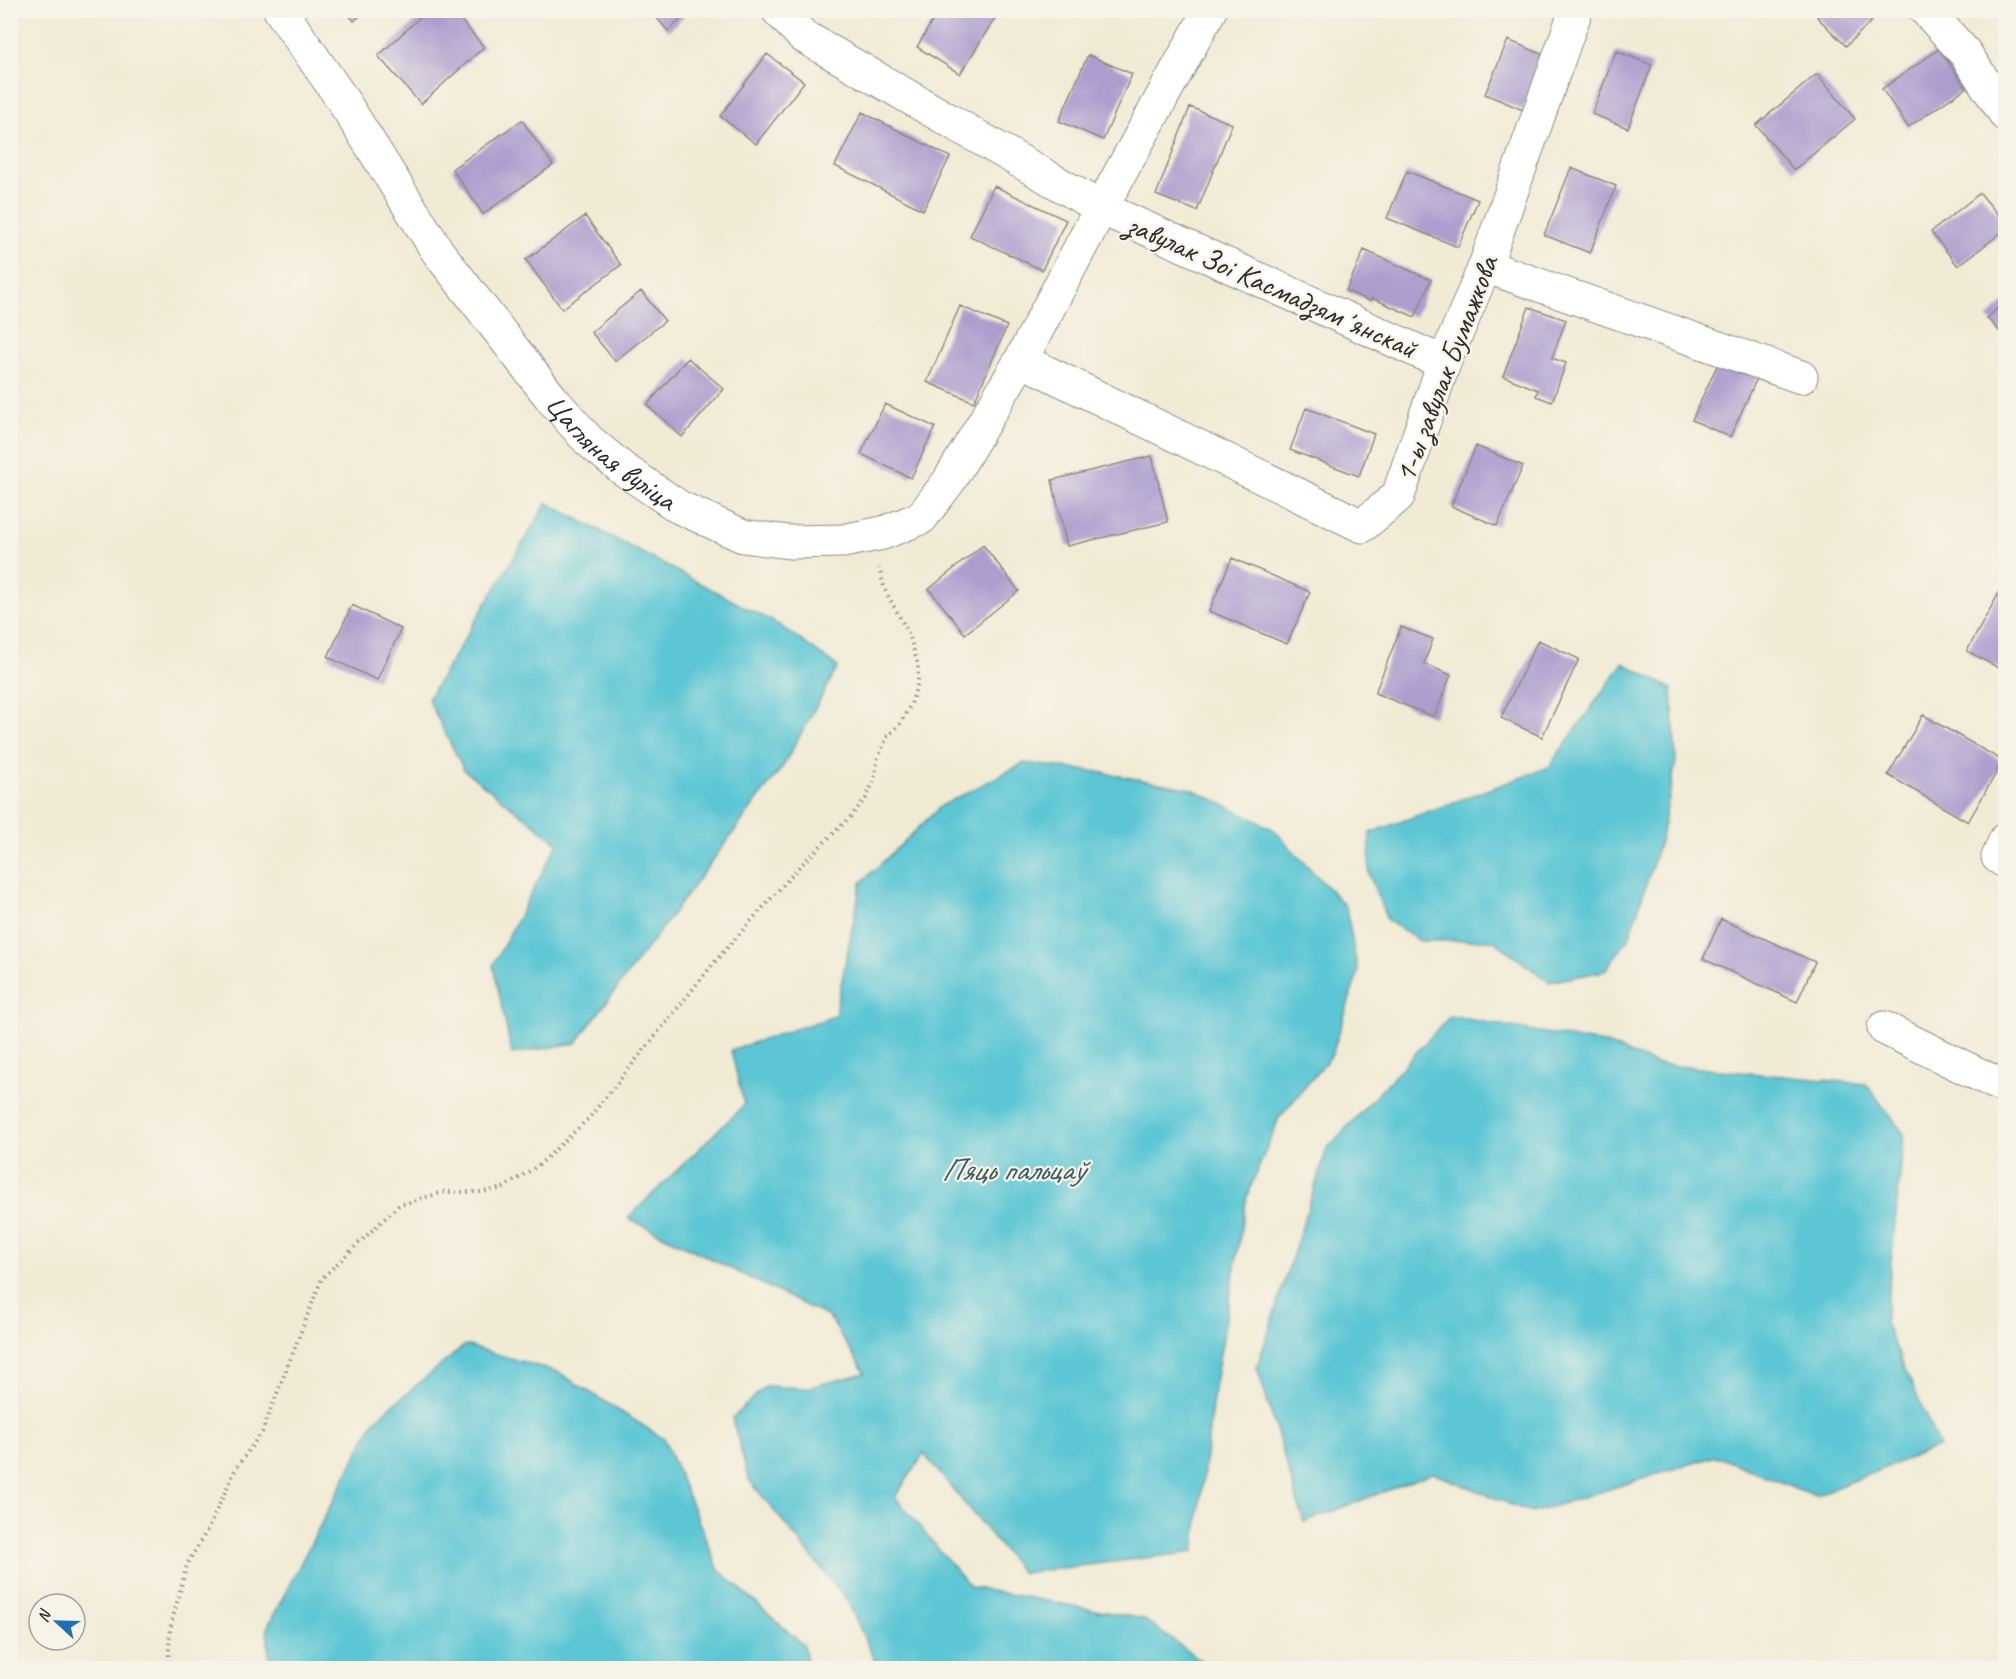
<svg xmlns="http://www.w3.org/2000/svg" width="2016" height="1679" viewBox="0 0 2016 1679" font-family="Caveat,sans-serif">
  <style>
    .water { fill: #5bc6d4; stroke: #437880; stroke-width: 1.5 }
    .building { fill: #ac9dce }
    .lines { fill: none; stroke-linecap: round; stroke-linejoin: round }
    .minor-casing { stroke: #8e8b80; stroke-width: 35 }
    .path { stroke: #8e8b80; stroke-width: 4; stroke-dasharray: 1.5 4.5; stroke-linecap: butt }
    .minor { stroke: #fff; stroke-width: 33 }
    .labels { text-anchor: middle; stroke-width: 4.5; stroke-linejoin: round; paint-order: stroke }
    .street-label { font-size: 30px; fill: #2b2b2b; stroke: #f7f3e8 }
    .water-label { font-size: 32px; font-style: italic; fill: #395a5e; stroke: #f7f3e8 }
  </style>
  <rect width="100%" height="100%" fill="#f7f3e8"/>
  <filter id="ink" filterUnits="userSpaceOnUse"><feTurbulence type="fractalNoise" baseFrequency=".0167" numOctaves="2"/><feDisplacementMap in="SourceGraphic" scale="12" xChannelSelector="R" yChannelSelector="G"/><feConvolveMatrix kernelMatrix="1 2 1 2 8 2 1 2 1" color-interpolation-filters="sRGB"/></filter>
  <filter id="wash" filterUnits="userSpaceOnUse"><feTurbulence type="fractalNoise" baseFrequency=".008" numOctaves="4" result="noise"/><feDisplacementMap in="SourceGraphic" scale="24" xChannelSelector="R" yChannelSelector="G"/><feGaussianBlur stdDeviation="1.35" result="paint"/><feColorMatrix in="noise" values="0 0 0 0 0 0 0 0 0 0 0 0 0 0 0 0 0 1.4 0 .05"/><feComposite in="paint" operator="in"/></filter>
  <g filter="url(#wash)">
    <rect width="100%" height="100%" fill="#f1ebd5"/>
    <path class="water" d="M547,503L779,625L838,667L783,766L576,1043L512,1054L493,965L558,843L464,770L428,699Z
      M1623,663L1672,689L1676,761L1661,838L1629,938L1604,971L1549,982L1493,940L1420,941L1387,920L1369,874L1370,833L1549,767Z
      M1024,763L1098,772L1192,789L1273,829L1346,907L1358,972L1332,1055L1279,1118L1247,1196L1214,1389L1194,1552L1022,1573L924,1454L895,1497L970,1587L1143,1619L1210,1667L1220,1668H878L847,1600L749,1480L732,1418L766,1386L806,1388L865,1373L829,1317L628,1218L744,1105L731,1050L835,1016L861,883L941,806Z
      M1450,1016L1606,1044L1656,1064L1866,1084L1904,1134L1885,1323L1939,1446L1815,1496L1716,1456L1532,1513L1433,1473L1304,1522L1257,1367L1327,1149Z
      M465,1345L558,1372L664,1439L719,1570L804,1646L808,1668H270L267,1628L375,1420Z"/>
    <g id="blocks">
      <path class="building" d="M345,10H366L354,21Z
        M428,10H452L484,47L421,104L378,56Z
        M650,10H691L668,31Z
        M939,10H983L995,18L960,74L917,47Z
        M1824,10H1883L1846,46L1817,17Z
        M1508,40L1546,56L1523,110L1485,94Z
        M1939,49L1966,88L1908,127L1882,89Z
        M1616,51L1652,65L1628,128L1592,114Z
        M767,54L804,82L756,144L720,116Z
        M1088,55L1132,74L1103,140L1059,121Z
        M1817,74L1855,119L1794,170L1756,125Z
        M1190,107L1232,124L1197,211L1156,195Z
        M862,112L950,157L923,210L835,166Z
        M522,120L553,165L483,214L452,169Z
        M1571,168L1616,186L1590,253L1544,235Z
        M1407,171L1478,200L1458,247L1387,218Z
        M994,186L1066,220L1042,270L970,236Z
        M1980,193L2006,224V229L1958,266L1931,232Z
        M585,216L621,265L562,309L526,260Z
        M1364,250L1431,280L1415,317L1372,298L1370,301L1346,291Z
        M641,291L665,321L615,361L591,332Z
        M2006,300V338L1987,318Z
        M960,306L1007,326L974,402L927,382Z
        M1529,307L1566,320L1552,358L1566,363L1552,402L1536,396L1538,390L1503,376Z
        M688,358L724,389L682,437L647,405Z
        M1720,359L1758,376L1730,437L1692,420Z
        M885,404L935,427L911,478L861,454Z
        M1306,408L1374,434L1359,476L1290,450Z
        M1476,446L1523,466L1497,526L1451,506Z
        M1152,456L1168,522L1067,546L1052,480Z
        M983,545L1019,591L965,634L929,589Z
        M1232,558L1310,592L1287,644L1209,611Z
        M2000,591L2006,594V672L1967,651Z
        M352,605L401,629L377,680L328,657Z
        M1401,627L1433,639L1424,664L1451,675L1434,717L1375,693Z
        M1538,640L1579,659L1542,737L1501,718Z
        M1923,715L2003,761L1968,822L1888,775Z
        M1721,919L1815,962L1797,1002L1703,959Z"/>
    </g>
  </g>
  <g filter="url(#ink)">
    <use href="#blocks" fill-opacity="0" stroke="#8e8b80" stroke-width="1.5"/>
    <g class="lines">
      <g class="minor-casing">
        <g id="minor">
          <path id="s1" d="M280,10L340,96L438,252L552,399L588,440L623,469L679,507L743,536L789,542L843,541L883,533L921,518L949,481L1021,360L1101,208L1210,10"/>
          <path d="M778,10L803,36L1101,208L1444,363"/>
          <path d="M1926,10L1965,53L2006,115"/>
          <path d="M1485,266L1801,377"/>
          <path d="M1021,360L1362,526L1398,496L1444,363L1485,266L1576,10"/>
          <path d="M2006,839L1998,857L2006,862"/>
          <path d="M1884,1028L2006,1088"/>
        </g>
      </g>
      <path class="path" d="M168,1668L170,1629L187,1564L208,1529L236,1468L262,1432L322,1278L399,1205L444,1192H483L503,1188L539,1165L589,1118L718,958L800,866L851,816L866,798L874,780L878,758L887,737L900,724L911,704L918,682V665L909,634L885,590L879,568"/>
      <use href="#minor" class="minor"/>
    </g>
  </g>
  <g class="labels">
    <g class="street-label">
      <text transform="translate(1272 286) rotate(24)" y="10">завулак Зоі Касмадзямʼянскай</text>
      <text transform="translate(1446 369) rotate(-69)" y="10">1-ы завулак Бумажкова</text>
      <text dy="10" stroke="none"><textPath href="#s1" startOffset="555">Цагляная вуліца</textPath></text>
    </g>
    <g class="water-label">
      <text x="1013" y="1180">Пяць пальцаў</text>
    </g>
  </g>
  <rect width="2016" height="1679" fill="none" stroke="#f7f3e8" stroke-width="36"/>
  <g transform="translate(57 1622) rotate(292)"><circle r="28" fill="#f7f3e8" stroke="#a5a39c" stroke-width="1.5"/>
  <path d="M0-4.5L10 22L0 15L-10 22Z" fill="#1f6fb2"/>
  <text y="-9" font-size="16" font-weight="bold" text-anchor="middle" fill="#2b2b2b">N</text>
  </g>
</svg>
